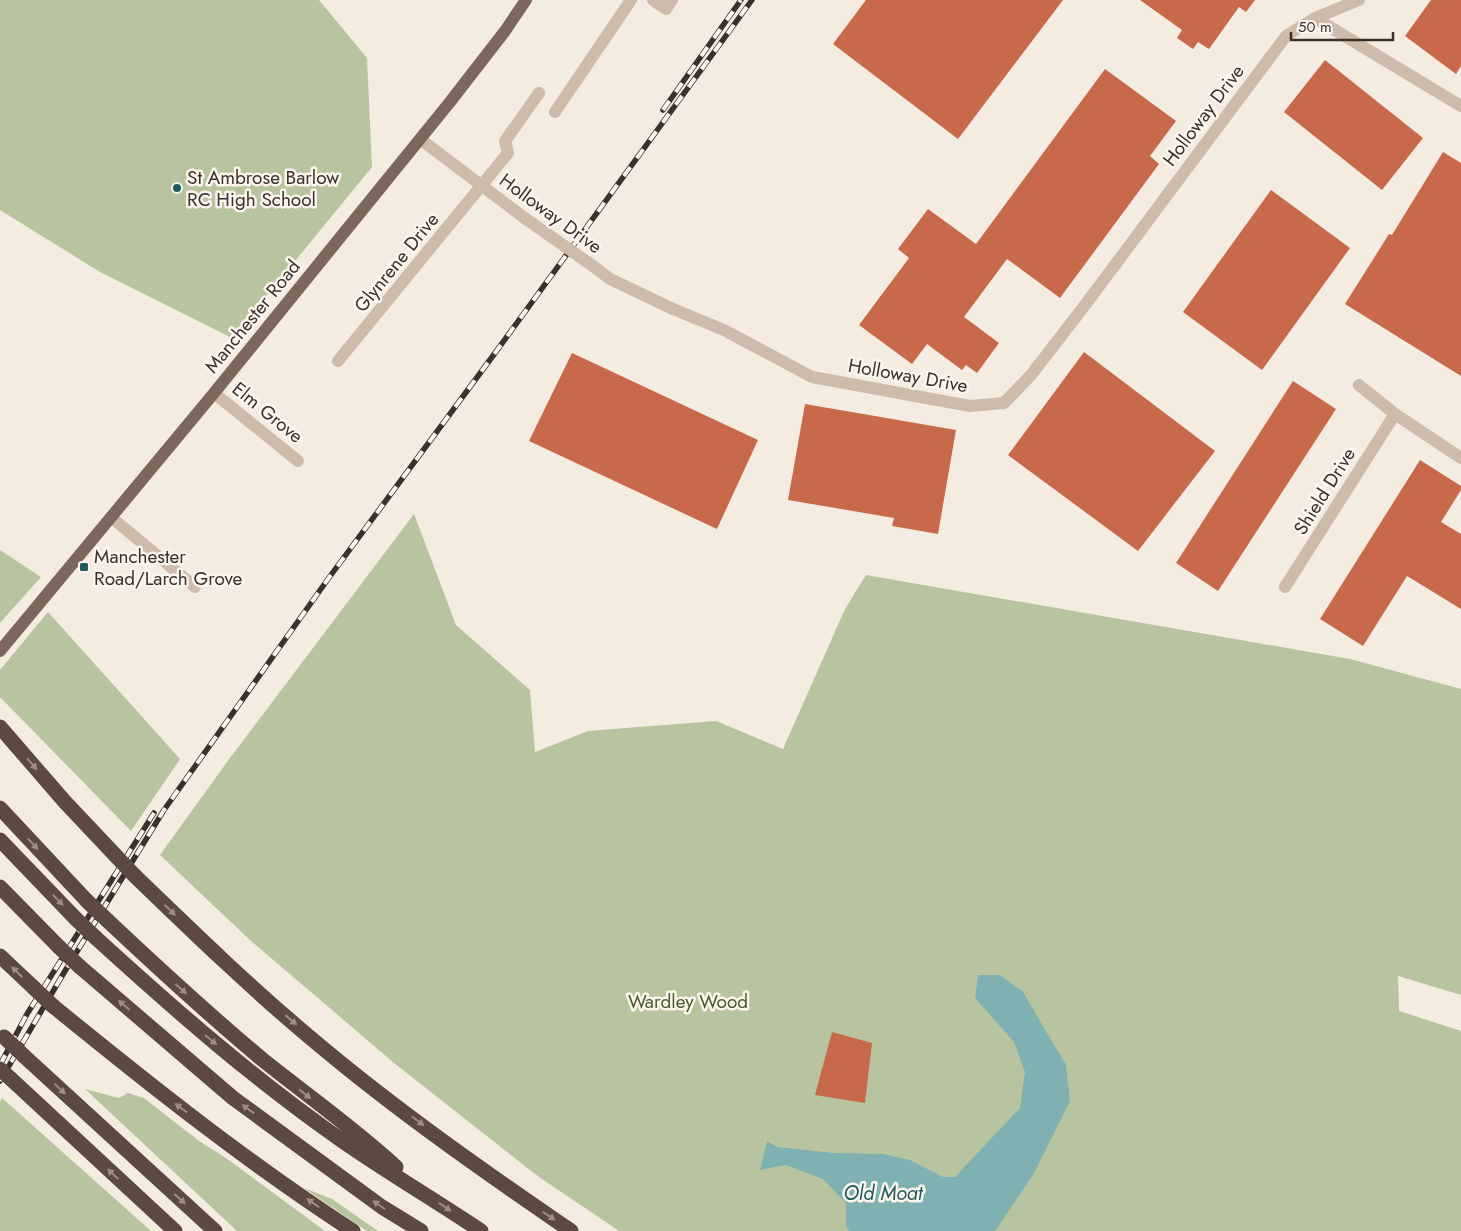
<svg xmlns="http://www.w3.org/2000/svg" width="1461" height="1231" viewBox="0 0 1461 1231" font-family="Jost,sans-serif">
  <style>
    .green { fill: #b8c4a0 }
    .water { fill: #7fb0b2 }
    .building { fill: #c8694b }
    .lines { fill: none; stroke-linecap: round; stroke-linejoin: round }
    .minor { stroke: #cdbbac; stroke-width: 12 }
    .primary { stroke: #7d675c; stroke-width: 12 }
    .motorway { stroke: #5c4a42; stroke-width: 15 }
    .rail-casing { stroke: #3b302b; stroke-width: 5.5 }
    .rail { stroke: #fbf5ee; stroke-width: 4; stroke-dasharray: 11; stroke-linecap: butt }
    .minor-bridge { stroke: #cdbbac; stroke-width: 12 }
    .motorway-bridge { stroke: #5c4a42; stroke-width: 15 }
    .oneway { fill: #9c8e87 }
    .poi-dot { fill: #1f5a5e; stroke: #fbf5ee; stroke-width: 2 }
    .labels { text-anchor: middle; stroke-width: 5; stroke-linejoin: round; paint-order: stroke }
    .street-label { font-size: 19px; fill: #3b302b; stroke: #fbf5ee }
    .poi-label { font-size: 19px; fill: #3b302b; stroke: #fbf5ee; text-anchor: start }
    .park-label { font-size: 19px; fill: #4a5a2e; stroke: #fbf5ee }
    .water-label { font-size: 20px; font-style: italic; fill: #1f5a5e; stroke: #fbf5ee }
  </style>
  <rect width="100%" height="100%" fill="#f4ebe1"/>
  <path class="green" d="M0,0H319L367,58L372,167L232,338L100,272L0,210Z
    M414,514L456,625L530,690L535,752L588,731L716,721L783,749L845,609L866,575L1350,659L1461,689V995L1398,976L1399,1011L1461,1031V1231H619L539,1177L394,1063L250,940L160,855L227,762Z
    M0,550L41,577L0,623Z
    M48,612L180,759L131,831L0,697V670Z
    M85,1089L119,1098L128,1093L144,1098L199,1141L226,1158L325,1231H237Z
    M2,1098L11,1106L151,1231H0V1102Z
    M304,1188L332,1199L378,1231H367Z"/>
  <path class="water" d="M978,975H1000L1023,992L1066,1065L1070,1101L1033,1175L995,1231H849L846,1226V1203L823,1179L786,1165L760,1170L767,1141L777,1147L834,1153L883,1154L910,1160L943,1177H955L1020,1108L1025,1072L1014,1042L975,998Z"/>
  <path class="building" d="M866,0H1063L958,139L833,44Z
    M1140,0H1255L1246,12L1239,7L1209,49L1198,42L1193,49L1177,38L1182,30Z
    M1431,0H1461V66L1456,74L1405,36Z
    M1325,60L1423,138L1382,190L1284,112Z
    M1105,69L1176,121L1150,156L1159,164L1060,298L1007,259L964,317L999,343L977,373L966,365L962,370L927,344L912,364L859,325L909,258L898,249L928,209L976,244Z
    M1443,152L1461,163V376L1345,304L1389,234L1392,235Z
    M1271,190L1350,248L1262,370L1183,312Z
    M1084,352L1215,451L1138,551L1008,455Z
    M572,353L758,440L717,529L529,441Z
    M1293,381L1336,409L1218,591L1176,563Z
    M805,404L956,430L938,534L892,526L894,518L788,500Z
    M1420,460L1461,486V490L1441,522L1461,534V609L1407,576L1363,646L1320,619Z
    M832,1032L872,1043L865,1103L815,1095Z"/>
  <g class="lines">
    <path class="minor" d="M653,0L666,9L672,0
      M1315,18L1461,106
      M555,112L631,0
      M420,139L526,219
      M593,266L610,279L673,309L724,330L812,377L970,406L1004,403L1031,375L1082,309L1286,36L1315,18L1359,0
      M338,361L508,153L505,141L539,93
      M1359,385L1395,414L1461,458
      M214,393L298,461
      M111,517L195,587
      M1285,587L1395,414"/>
    <path class="primary" d="M0,651L214,393L450,102L505,31L526,0"/>
    <path class="motorway" d="M0,727L65,802L116,856
      M0,808L87,901
      M0,840L76,919
      M135,876C195,934 255,992 319,1045C399,1112 485,1172 571,1231
      M0,887L59,947
      M107,920C158,968 209,1015 263,1060C308,1096 355,1129 396,1167
      M96,938C175,1010 256,1081 344,1142C389,1173 436,1201 481,1231
      M0,956L34,988
      M79,966L233,1098L382,1207L421,1231
      M53,1006C150,1085 248,1163 353,1231
      M24,1056L215,1231
      M11,1079L175,1231"/>
    <g class="rail-casing">
      <path id="rail" d="M663,110L741,0
        M0,1065L27,1014L154,813
        M0,1081L65,971L164,810L328,579L495,353L752,0"/>
    </g>
    <use href="#rail" class="rail"/>
    <path class="minor-bridge" d="M526,219L593,266"/>
    <path class="motorway-bridge" d="M116,856L135,876
      M87,901L107,920
      M76,919L96,938
      M59,947L79,966
      M34,988L53,1006
      M4,1037L24,1056
      M0,1069L11,1079"/>
  </g>
  <defs><path id="oneway-solid" d="M-6-.8H1V-3.2L6.5 0L1 3.2V.8H-6Z" transform="scale(1.25)"/></defs>
  <g class="oneway">
    <use href="#oneway-solid" transform="translate(32 764) rotate(49)"/>
    <use href="#oneway-solid" transform="translate(33 844) rotate(47)"/>
    <use href="#oneway-solid" transform="translate(58 900) rotate(46)"/>
    <use href="#oneway-solid" transform="translate(170 910) rotate(44)"/>
    <use href="#oneway-solid" transform="translate(17 972) rotate(-136)"/>
    <use href="#oneway-solid" transform="translate(181 989) rotate(41)"/>
    <use href="#oneway-solid" transform="translate(124 1005) rotate(-139)"/>
    <use href="#oneway-solid" transform="translate(291 1020) rotate(41)"/>
    <use href="#oneway-solid" transform="translate(211 1040) rotate(39)"/>
    <use href="#oneway-solid" transform="translate(60 1089) rotate(43)"/>
    <use href="#oneway-solid" transform="translate(305 1094) rotate(38)"/>
    <use href="#oneway-solid" transform="translate(181 1108) rotate(-143)"/>
    <use href="#oneway-solid" transform="translate(248 1109) rotate(-144)"/>
    <use href="#oneway-solid" transform="translate(418 1121) rotate(37)"/>
    <use href="#oneway-solid" transform="translate(113 1174) rotate(-137)"/>
    <use href="#oneway-solid" transform="translate(180 1199) rotate(42)"/>
    <use href="#oneway-solid" transform="translate(313 1203) rotate(-145)"/>
    <use href="#oneway-solid" transform="translate(379 1205) rotate(-145)"/>
    <use href="#oneway-solid" transform="translate(445 1207) rotate(34)"/>
    <use href="#oneway-solid" transform="translate(549 1216) rotate(34)"/>
  </g>
  <g class="poi-dot">
    <circle cx="177" cy="188" r="5"/>
    <rect x="79" y="562" width="10" height="10" rx="2.5"/>
  </g>
  <g class="labels">
    <g class="street-label">
      <text transform="translate(1203 115) rotate(-53)" y="7">Holloway Drive</text>
      <text transform="translate(551 213) rotate(36)" y="7">Holloway Drive</text>
      <text transform="translate(396 262) rotate(-51)" y="7">Glynrene Drive</text>
      <text transform="translate(252 316) rotate(-51)" y="7">Manchester Road</text>
      <text transform="translate(908 375) rotate(10)" y="7">Holloway Drive</text>
      <text transform="translate(268 412) rotate(39)" y="7">Elm Grove</text>
      <text transform="translate(1324 491) rotate(-58)" y="7">Shield Drive</text>
    </g>
    <g class="poi-label">
      <text x="187" y="184">St Ambrose Barlow<tspan x="187" dy="22">RC High School</tspan></text>
      <text x="94" y="563">Manchester<tspan x="94" dy="22">Road/Larch Grove</tspan></text>
    </g>
    <g class="park-label">
      <text x="688" y="1008">Wardley Wood</text>
    </g>
    <g class="water-label">
      <text x="883" y="1200">Old Moat</text>
    </g>
  </g>
  <path d="M1291 32v8h102v-8" fill="none" stroke="#3b302b" stroke-width="2.5"/>
  <text x="1298" y="32" font-size="15" fill="#3b302b" stroke="#fbf5ee" stroke-width="4" paint-order="stroke">50 m</text>
</svg>
